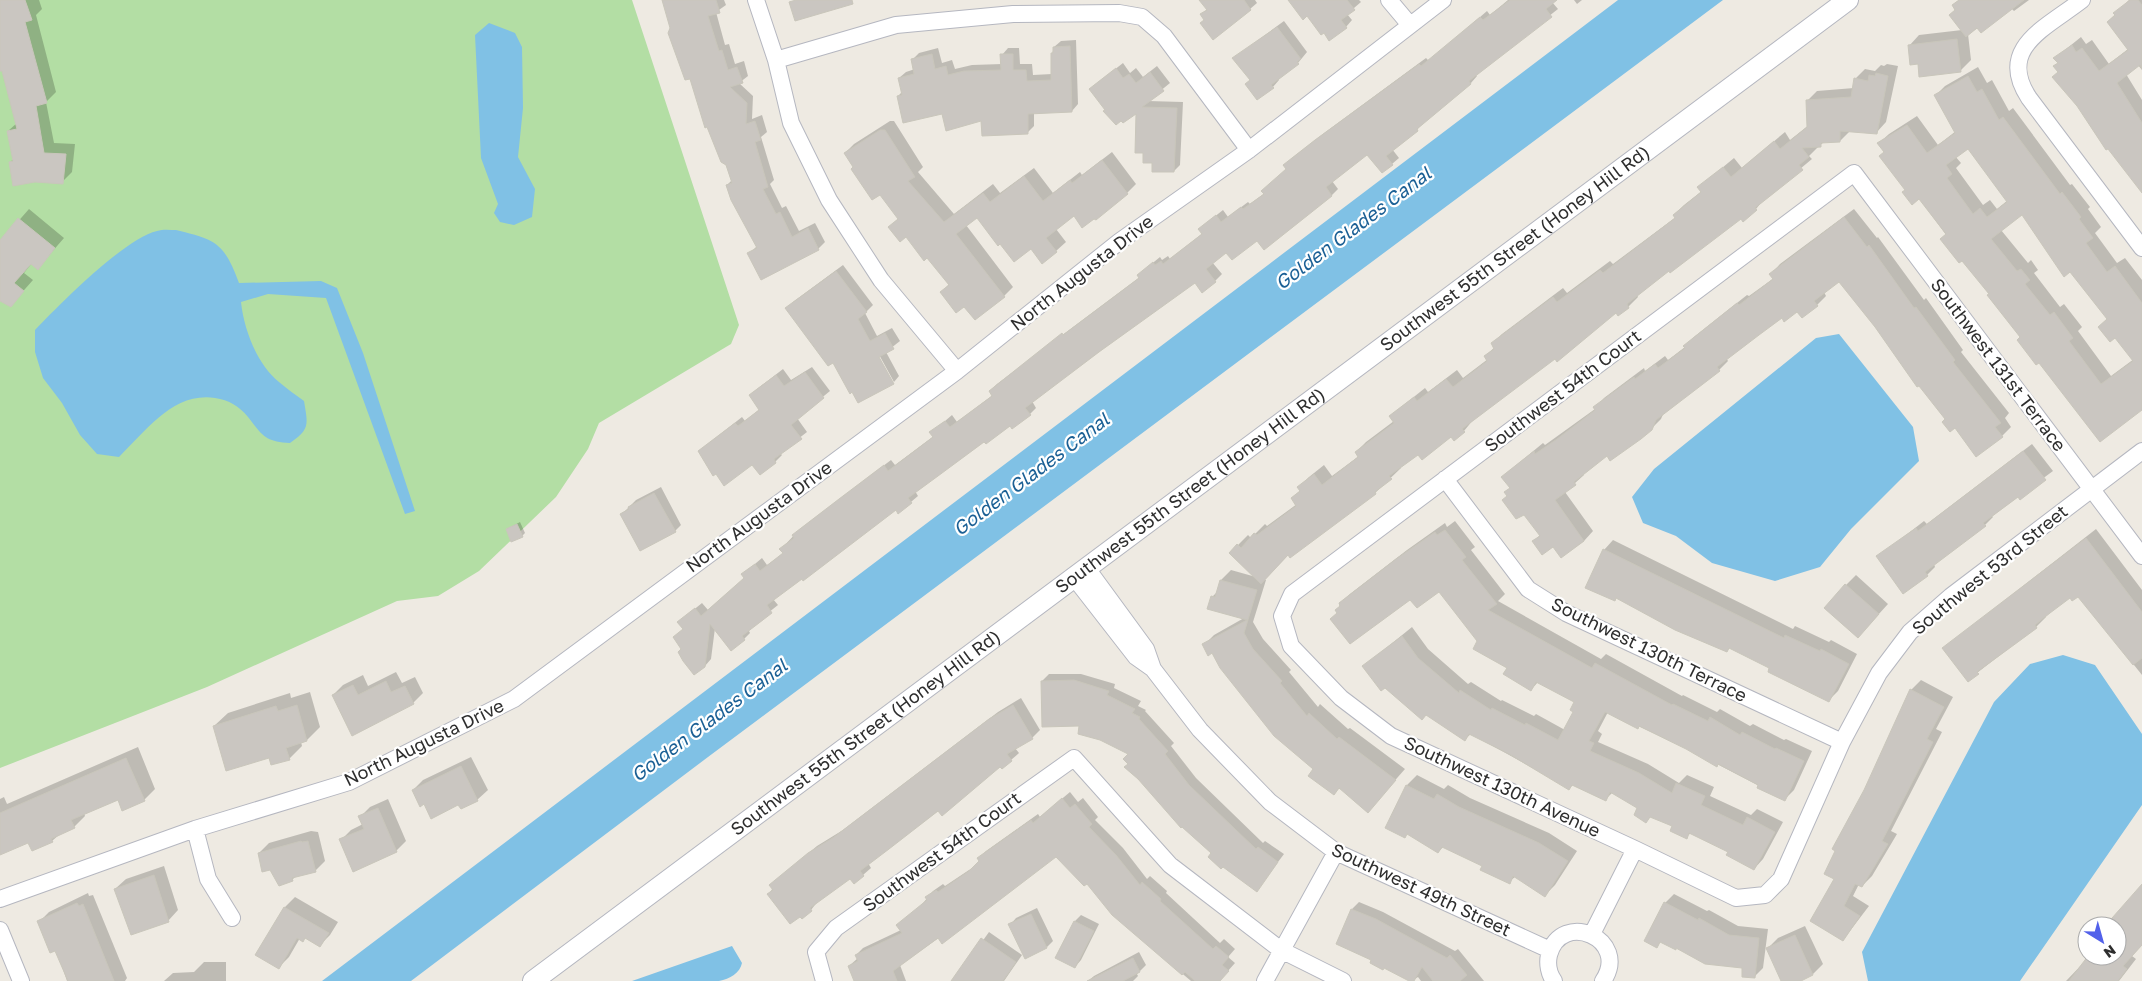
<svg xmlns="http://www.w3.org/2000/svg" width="2142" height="981" viewBox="0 0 2142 981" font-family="'Golos Text',sans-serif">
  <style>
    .green { fill: #b3dea4 }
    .water { fill: #80c1e5 }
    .shadow { fill: #0003; fill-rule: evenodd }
    .building { fill: #cac6c1; stroke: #c9c6bb; fill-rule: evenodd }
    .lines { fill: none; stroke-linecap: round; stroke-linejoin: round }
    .minor-casing { stroke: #b5b7c0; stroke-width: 18 }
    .tertiary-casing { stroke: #b5b7c0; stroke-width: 22 }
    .minor { stroke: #fff; stroke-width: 16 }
    .tertiary { stroke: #fff; stroke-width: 20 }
    .labels { text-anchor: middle; stroke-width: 4.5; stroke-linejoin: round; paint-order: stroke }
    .street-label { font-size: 18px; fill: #2e2e2e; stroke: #fff }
    .water-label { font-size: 19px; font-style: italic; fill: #1b6095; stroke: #fff }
  </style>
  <rect width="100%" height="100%" fill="#eeeae2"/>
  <path class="green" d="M0,0H632L739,325L731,344L599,423L588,449L556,497L479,571L438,596L397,601L207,687L0,768Z"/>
  <path class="water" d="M1618,0H1723L708,757L411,981H322Z
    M489,23L515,33L522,47L523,108L518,157L535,189L532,217L514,225L500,222L494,213L498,204L481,158L475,35Z
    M176,230C217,240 224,243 239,283L321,281L337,288L363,353L415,511L405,514L326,298L268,294L241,302C244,330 257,364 279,382C287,389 296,395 304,401C308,425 310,429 290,443C265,442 262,435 248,417C239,406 229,400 215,398C173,392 147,430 119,457L97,454L80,435L62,403L43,378L35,352V330C60,304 124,239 157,231C163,229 170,230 176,230Z
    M1839,334L1913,427L1919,461L1851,529L1820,567L1775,581L1712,563L1676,536L1643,523L1632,497L1654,469L1816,338Z
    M2063,655L2095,665L2142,734V805L2020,981H1868L1862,952L1994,702L2030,664Z
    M732,946L742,963C740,973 730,979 719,981C694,981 658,981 632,981Z"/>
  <path class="shadow" d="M0,0H39L42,9L36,15L56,92L46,102L54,143L75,144L72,172L62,182L10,162L14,159L8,131L17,123L3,69L0,70Z
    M663,0H724L726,5L716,12L725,45L729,44L735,64L744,61L748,76L739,83L753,96L752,119L762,115L767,132L761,137L774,180L770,184L782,208L786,206L799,231L815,223L825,242L818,249L749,254L757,246L727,185L732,180L727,164L717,151Z
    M1206,0H1255L1257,3L1250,9L1205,19L1202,15L1207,9Z
    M1297,0H1359L1361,2L1347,14L1352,20L1346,27Z
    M1508,0H1555L1552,2L1558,9L1475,74L1477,76L1471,83L1423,122L1417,130L1392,149L1399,158L1392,164L1368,153L1332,181L1338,189L1332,195L1264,248L1257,239L1227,251L1212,262L1222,274L1215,281L1202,291L1195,281L1032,401L1036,408L1030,414L985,441L915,491L918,496L899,512L896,509L773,599L778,605L748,629L750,633L744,639L715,628L711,659L705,666L682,649L686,616L702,603L708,610L745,578L743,574L762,558L767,565L784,553L781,549L800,529L891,460L895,465L934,436L931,433L952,415L957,422L993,395L990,391L997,384L1140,277L1138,275L1160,257L1162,260L1168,256L1170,259L1203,233L1199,229L1223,210L1228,217L1248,202L1250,204L1265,193L1287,169L1291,159L1323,134L1426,58L1429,61L1487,11L1490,15Z
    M1574,0H1582L1577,4Z
    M1959,0H2029L2014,11L2011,8L1968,34L1971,60L1961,70L1919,63L1909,46L1919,35L1962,30L1953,5Z
    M2129,0H2142V70L2138,65L2126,74L2142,100V190L2059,72V62L2055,58L2081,37L2086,44L2092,40L2109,64L2128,49L2108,22Z
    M1284,21L1307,52L1298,63L1278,78L1279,80L1273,87L1257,98L1251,80L1234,58Z
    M1076,40L1078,104L1072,111L1034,112V126L1028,132L943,112L898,96L902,92L899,78L906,72L915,69L912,60L919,53L938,48L942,63L952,60L955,69L972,65L1002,64V55L1008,48H1019L1020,64H1032L1033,75L1052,74V54L1054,47L1061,41Z
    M1123,63L1130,73L1136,68L1143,77L1157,66L1170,83L1148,101L1183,102L1180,165L1174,171L1154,162L1145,151L1138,111L1106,110L1090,89Z
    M1887,64L1898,66L1886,122L1876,133L1850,131L1840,141L1824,142L1819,146L1809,156L1812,159L1765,198L1756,209L1743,220L1741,217L1669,270L1637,295L1638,297L1628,307L1618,314L1616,312L1555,357L1473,420L1464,431L1418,453L1400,467L1401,468L1375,493L1289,554L1264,580H1266L1253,622L1263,639L1291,670L1289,672L1318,707L1320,704L1348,729L1350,728L1405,769L1368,811L1340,787L1334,794L1213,652L1204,645L1214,635L1244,618L1212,597L1218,591L1221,580L1231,570L1256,577L1230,553L1248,535L1251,538L1265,524L1267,526L1297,504L1292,498L1301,490L1299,487L1309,477L1324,465L1332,476L1359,456L1356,452L1366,442L1394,421L1390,416L1425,388L1428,392L1457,370L1463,378L1488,359L1485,356L1495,347L1492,344L1502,334L1563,288L1567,293L1610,261L1613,264L1676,217L1674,215L1684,205L1702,191L1699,187L1734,158L1742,168L1785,132L1790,140L1809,125L1807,101L1817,91L1854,88L1855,79L1865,69L1875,71L1881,65L1884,66Z
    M1978,67L1987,83L1992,80L2009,111L2013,108L2070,185L2072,184L2090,207L2088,209L2101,227L2095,233L2117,263L2125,258L2142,280V409L2021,337L1919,198L1906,190L1879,143L1889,134L1917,116L1938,145L1956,131L1936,95L1945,86ZM1968,147L2008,200L1997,209L1990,200L1983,205L1956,168L1961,163L1955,156ZM2022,213L2071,270L2108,319L2134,359L2111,376L2078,331L2082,327L2064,304L2060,307L2034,273L2038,270L2031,260L2028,263L2001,230Z
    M890,121H894L923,167L918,172L954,214L993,184L1000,193L1034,168L1053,193L1080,172L1082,175L1112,152L1136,184L1127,193L1074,215L1056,229L1066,242L1056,251L1031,248L977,217L966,225L1013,287L1004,296L965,305L942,292L949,284L928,256L906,235L890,227L899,218L880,193L854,167L845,153L854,144Z
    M29,209L64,238L38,268L32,263L24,273L33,280L10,306L0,297V242Z
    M1854,209L1877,238L1878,237L1924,300L1926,298L1963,350L1961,352L2009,413L2005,418L2011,427L2002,436L1955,427L1840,280L1824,292L1826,296L1817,305L1782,316L1726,358L1728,361L1719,370L1664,412L1661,419L1651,429L1607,454L1583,473L1584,475L1565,492L1593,531L1584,541L1562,556L1554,545L1534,541L1541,534L1508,496L1511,487L1502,477L1543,443L1545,445L1595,409L1604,398L1644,368L1645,371L1665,356L1668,360L1685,347L1694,337L1747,295L1749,296L1774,278L1771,274L1780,264Z
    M843,265L873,305L865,313L877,336L892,328L900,341L886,352L899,376L894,382L877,351L834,361L793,302Z
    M812,367L830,391L797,418L807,432L780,453L782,455L775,462L752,463L699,451L742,417L745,421L760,409L750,395L757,389L783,369L791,380Z
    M2032,444L2053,471L1992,516L1993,517L1985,525L1934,564L1935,567L1927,575L1903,592L1878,557L1924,521L1927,524Z
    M661,487L681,525L675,531L622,514L636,500Z
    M1455,521L1475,547L1471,550L1505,594L1498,601L1601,659L1606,654L1682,696L1683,695L1717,712L1720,709L1750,726L1753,724L1784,740L1786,739L1812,751L1794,790L1785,799L1686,748L1608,712L1598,731L1602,734L1598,742L1648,764L1679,783L1687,775L1714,787L1710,796L1751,815L1757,809L1783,822L1763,859L1754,869L1730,851L1691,833L1686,837L1674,826L1651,816L1646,821L1639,808L1613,792L1605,800L1573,785L1569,788L1471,734L1465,739L1364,666L1412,627L1428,649L1468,684L1471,682L1501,701L1502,700L1534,716L1536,714L1565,730L1575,711L1576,701L1538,682L1531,690L1479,641L1440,590L1338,612L1340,603L1350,594L1407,550L1445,523L1447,527Z
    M520,522L525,533L522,536L507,529Z
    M2096,529L2142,590V675L2078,595L2070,596L2045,615L2046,617L2036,627L1968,680L1944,648Z
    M1613,540L1793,629L1795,626L1829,642L1831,640L1857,654L1838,691L1828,701L1771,667L1730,647L1727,651L1604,550Z
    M1856,575L1888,604L1868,626L1846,585Z
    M396,672L402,683L415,677L423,693L413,703L333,695L343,685L363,675L368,686Z
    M1049,674H1081L1115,684L1114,688L1141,701L1138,706L1146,710L1145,711L1174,743L1171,746L1196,778L1263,843L1265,841L1284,854L1257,890L1213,853L1130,764V754L1081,725L1042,681Z
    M1921,680L1953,697L1936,729L1942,732L1891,831L1897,834L1872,876L1862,886L1859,884L1853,896L1869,906L1843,940L1836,878L1865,791L1911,690Z
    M310,692L320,727L307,740L301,742L302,746L289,759L270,757L214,726L228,713L290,693L291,698Z
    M1021,698L1040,730L1032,738L1015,748L1019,753L1011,760L1000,765L868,863L871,868L863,875L851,877L818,901L811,910L769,894L779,878L817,846L843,830L998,712Z
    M138,747L155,789L144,800L119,799L84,813L85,816L74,827L60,834L52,841L28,842L0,853V799L4,797L7,804Z
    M471,757L488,790L477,800L461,808L459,803H425L413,790L423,780Z
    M1417,775L1444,789L1448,785L1470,798L1549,833L1577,851L1555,885L1545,895L1516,876L1509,882L1484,865L1444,846L1438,852L1408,833L1386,827L1407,785Z
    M1070,792L1078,802L1083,798L1098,817L1095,820L1123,848L1147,879L1150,876L1167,891L1166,893L1220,943L1224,939L1235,949L1228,957L1235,963L1219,981H1191L1113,915L1087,882L1056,856L900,965L906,981H855L849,966L858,958L856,955L863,948L901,930L933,891L943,884L945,886L978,864L981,861L979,858L986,851L1038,814L1040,817Z
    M388,799L406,841L396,851L341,840L351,830L363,824L360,817L370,807Z
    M311,831L318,832L325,861L315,871L297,875L292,880L259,853L269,843Z
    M164,866L178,910L168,921L115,889L126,879Z
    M2142,886V944L2132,956L2136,959L2119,981H2066L2090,956H2117V926H2107Z
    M88,893L89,896L93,895L127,978L125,981H67L56,949L39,922L49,912Z
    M1674,894L1707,911L1709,910L1738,926L1768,929L1763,968L1754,977L1744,967L1661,941L1657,946L1665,903Z
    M295,897L338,922L330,935L320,945L306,937L303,940L300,938L289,957L279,967L285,907Z
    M1359,902L1383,912L1455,951L1458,949L1484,981H1421L1418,977L1412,981L1373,959L1352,909Z
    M1037,908L1053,941L1047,947L1010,925L1016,918Z
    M1081,915L1099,924L1081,960L1075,967L1056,957L1075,921Z
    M1805,926L1823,964L1813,974L1798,981H1783L1768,948L1778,938Z
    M989,932L1022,955L1004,981H954Z
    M1139,952L1146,965L1137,974L1138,976L1133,981H1088L1094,976Z
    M204,962H226V981H164L173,973L194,972Z"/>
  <path class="building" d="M0,0H25L32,20L25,22L47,103L36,106L44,153L66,154L63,184L35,182L13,186L9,162L13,161L7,131L17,129L2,71H0Z
    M662,0H716L720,13L708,16L719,51L722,50L728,70L737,67L743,83L730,87L747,103L746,124L755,121L761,140L755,142L768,187L763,189L776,214L780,212L792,237L808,228L819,250L761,280L747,253L757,248L731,200L726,185L732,183L726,165L721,162L707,127L705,128L690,79L685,80L668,33L670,28Z
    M796,0H852L853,4L795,21L789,2Z
    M1199,0H1244L1251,10L1213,40L1200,23L1204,20L1200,14L1207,10Z
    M1288,0H1347L1355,10L1341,20L1347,28L1329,41L1324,33L1321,35L1307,16L1303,20Z
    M1510,0H1557L1546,9L1552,17L1469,81L1471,84L1417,129L1418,131L1386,156L1393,165L1382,173L1367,155L1326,187L1332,196L1264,250L1257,241L1232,260L1226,253L1206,269L1216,282L1202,293L1195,283L1099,352L1025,408L1031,415L1012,429L1010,426L986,444L984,442L938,476L908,498L912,503L898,514L896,510L803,581L802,579L767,605L772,613L742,636L745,640L731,651L710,624L705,667L694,675L683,661L678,652L681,649L673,637L683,629L677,622L695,608L701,616L744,578L741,574L755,564L760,571L783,553L779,549L794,538L792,535L839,499L884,465L888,471L933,437L929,432L945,421L950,427L992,396L989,391L1062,333L1063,335L1139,278L1137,275L1153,262L1155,265L1161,261L1163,264L1202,234L1198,229L1216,215L1221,222L1241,207L1243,209L1264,194L1261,191L1286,169L1283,165L1315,140L1419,64L1421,66L1480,17L1483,20Z
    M1959,0H2024L1981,33L1977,28L1966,37L1949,15L1955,10L1952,5Z
    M2130,0H2138L2142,5V69L2140,65L2117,83L2142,123V193L2108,149L2106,150L2077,106L2052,77L2058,72L2053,66L2058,63L2053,58L2072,45L2076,52L2082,48L2099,71L2128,50L2107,22L2115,15L2113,13Z
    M1277,27L1301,59L1297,62L1299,64L1271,85L1274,88L1257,100L1245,84L1250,80L1232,58Z
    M1957,39L1961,72L1919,77L1918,64L1910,65L1908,45Z
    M1070,46L1072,112L1028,114V134L982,136L981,121L946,131L942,114L903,123L897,96L902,95L898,78L914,74L911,59L932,54L935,69L946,66L948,75L964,71L1001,70L1000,54H1013V70H1026L1027,81L1051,80V53H1053V47Z
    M1116,68L1123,78L1129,74L1136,83L1150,72L1164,91L1142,107L1177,108L1174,172H1152V163H1143V153H1135L1136,114L1123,123L1121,121L1116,125L1103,111L1105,110L1089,89Z
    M1876,73L1888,76L1877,134L1840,131V142L1821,143V147L1802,148L1809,157L1799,165L1803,170L1755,208L1757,210L1743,222L1741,219L1670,273L1669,271L1627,304L1629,308L1618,316L1616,313L1557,362L1555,359L1535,374L1462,429L1465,432L1454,441L1451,437L1422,460L1418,455L1389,476L1392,479L1375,492L1376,494L1290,558L1288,555L1261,584L1229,553L1237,544L1241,548L1254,533L1257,535L1296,506L1291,498L1300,491L1297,487L1314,474L1322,485L1358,457L1355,452L1394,423L1389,416L1414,397L1417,401L1446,379L1453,387L1487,361L1484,356L1494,349L1491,343L1553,297L1557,302L1600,270L1603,273L1675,218L1673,215L1701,192L1697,187L1723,167L1731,177L1774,141L1780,149L1807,127L1806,100L1851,97L1854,78L1868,81L1869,75L1875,76Z
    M1968,76L1977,92L1982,89L1999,120L2003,117L2060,194L2062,192L2081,217L2079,219L2093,238L2086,243L2107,272L2115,266L2142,303V410L2100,442L2039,363L2036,365L2017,340L2020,337L1987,295L1989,294L1962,261L1959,263L1940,239L1946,234L1919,199L1912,205L1902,192L1905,190L1879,156L1884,152L1877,143L1907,125L1927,153L1955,133L1934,95ZM1968,149L2007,202L1987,217L1980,208L1973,214L1947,178L1952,174L1946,165ZM2022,215L2064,277L2070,272L2107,319L2098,327L2110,342L2115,338L2133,361L2101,384L2069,341L2073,338L2054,312L2050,315L2025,284L2030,280L2021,269L2017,271L1991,239Z
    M880,130H885L915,177L908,181L944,222L983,193L990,202L1024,176L1043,201L1070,180L1072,183L1102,160L1128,194L1096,220L1094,219L1082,228L1074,216L1046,238L1057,252L1042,264L1031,249L1014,262L1000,244L998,246L977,218L956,234L1005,297L975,320L964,307L956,313L940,292L949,285L927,258L924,261L906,237L900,242L888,227L898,219L880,195L872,200L851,169L853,167L844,153Z
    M1844,217L1867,247L1869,245L1914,308L1916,307L1955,360L1953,362L2001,423L1995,427L2003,437L1976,457L1955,428L1950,432L1942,422L1945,419L1919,386L1917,387L1875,327L1839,282L1814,301L1818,306L1802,318L1797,312L1784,322L1782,318L1759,335L1717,367L1720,371L1656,420L1652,430L1641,439L1610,461L1607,456L1574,482L1576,485L1555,500L1584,541L1561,558L1553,547L1542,555L1532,541L1540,536L1524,515L1516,519L1502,500L1507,496L1504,492L1510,488L1501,477L1534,451L1535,454L1557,439L1595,410L1593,407L1634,377L1635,379L1655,364L1658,368L1685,348L1683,346L1737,303L1739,305L1773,279L1769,274Z
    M18,218L55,248L38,270L31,264L14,283L24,291L11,307L0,301V240Z
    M836,271L867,312L858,319L870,341L885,333L894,349L879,357L894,384L858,403L852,392L850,394L833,363L828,366L785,308Z
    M805,372L824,398L791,425L802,439L774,459L776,463L760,475L752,465L724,486L716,474L713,476L698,451L735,423L738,426L759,410L749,395L776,375L784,386Z
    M2023,451L2046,480L2020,500L2018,497L1983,523L1986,526L1925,572L1928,576L1903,594L1876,556L1916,528L1918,531Z
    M654,493L676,532L640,551L620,514L629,509L628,507Z
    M517,524L523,537L511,542L506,529Z
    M1445,530L1466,557L1462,560L1497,604L1488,610L1592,668L1595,663L1672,705L1673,704L1708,721L1710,717L1740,735L1742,732L1775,749L1776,748L1804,761L1785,801L1757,788L1758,785L1718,764L1717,767L1686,749L1639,726L1638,729L1605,712L1589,741L1594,743L1590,751L1639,773L1672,793L1676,783L1705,796L1701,805L1743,825L1747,817L1775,832L1754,870L1726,855L1728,852L1689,833L1687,839L1670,831L1672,826L1650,817L1646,823L1634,815L1637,808L1610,792L1606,801L1572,785L1569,790L1509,754L1469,734L1465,741L1426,715L1422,720L1385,688L1381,691L1362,666L1402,636L1418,658L1459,693L1460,690L1491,710L1492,708L1525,725L1526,723L1558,740L1573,712L1570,710L1574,702L1536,682L1531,691L1503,674L1507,668L1473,649L1477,641L1439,592L1417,608L1410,600L1350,644L1330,619L1337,613L1335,610L1340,606L1339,603L1396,559L1435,532L1437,535Z
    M2086,538L2142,612V658L2133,665L2078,597L2072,601L2070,598L2050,613L2035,625L2037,628L1977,672L1979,674L1968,682L1942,648Z
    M1603,549L1784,638L1785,635L1820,651L1821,649L1849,664L1829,702L1768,672L1769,668L1729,648L1727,652L1675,630L1616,598L1615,601L1585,588Z
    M1220,580L1257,590L1244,633L1253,649L1282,681L1280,683L1307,716L1309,713L1337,739L1339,737L1396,780L1368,813L1339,788L1334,795L1308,776L1313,769L1274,736L1220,668L1212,653L1208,656L1202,644L1247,620L1207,609L1211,596L1215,597Z
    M1845,584L1879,614L1858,638L1824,608Z
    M1074,680L1109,691L1107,695L1135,709L1132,713L1140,717L1139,719L1168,751L1165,754L1189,785L1256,849L1258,847L1278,862L1257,892L1223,867L1221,869L1208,857L1211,853L1182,827L1181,828L1138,779L1124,767L1128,764L1123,759L1128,754L1100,740L1078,734L1079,726L1042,727L1041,681Z
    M386,681L391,692L405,686L414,704L352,736L332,695L353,685L358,695Z
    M1910,689L1944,707L1927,739L1933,742L1882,841L1888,844L1862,887L1855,884L1844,906L1860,916L1843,941L1810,921L1834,879L1824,874L1835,851L1832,849L1864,790Z
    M297,705L307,741L286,748L290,760L271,765L269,758L226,771L213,726L276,706L278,711Z
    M1013,705L1033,739L1007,754L1012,761L1002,769L1000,767L942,816L938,811L889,849L860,871L864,876L854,884L850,879L810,908L812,911L802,919L800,917L790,924L767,894L773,890L769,885L808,853L834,837L989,719Z
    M126,758L145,801L122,811L118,800L71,820L75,828L51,839L53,842L32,851L28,843L0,855V813Z
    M461,766L478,801L461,809L458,805L431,819L424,804L420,807L412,790Z
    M1406,785L1434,799L1437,794L1459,807L1539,843L1568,861L1545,897L1513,876L1510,884L1480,870L1482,866L1442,847L1438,853L1407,834L1405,838L1385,828Z
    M1062,798L1070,808L1075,804L1092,824L1089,827L1116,855L1140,885L1142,882L1161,899L1160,901L1213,949L1216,946L1229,957L1222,965L1229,971L1220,981H1195L1185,972L1182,975L1112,915L1087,884L1084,886L1056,857L942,944L938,938L893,971L897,981H854L848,966L858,961L855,955L902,933L896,925L927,900L925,897L936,890L938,892L969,871L979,861L977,858L1031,820L1033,823Z
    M378,808L397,852L353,872L339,839L364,829L358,816Z
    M301,841L302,842L308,841L316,872L292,878L293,881L279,886L270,870L262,872L258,853Z
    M154,875L169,922L131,935L114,889Z
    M2142,884V945L2123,966L2127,969L2118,981H2069L2088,956H2117V926H2105Z
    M1664,902L1698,920L1699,918L1729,935L1759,938L1755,978L1742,977V968L1705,964L1676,948V950L1660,942L1657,948L1644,941Z
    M77,903L79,906L83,904L114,981H68L55,951L50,953L37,921Z
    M284,907L329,933L320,947L305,938L303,942L297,938L279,969L255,955Z
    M1351,909L1376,919L1447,958L1450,955L1467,975L1460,981H1433L1422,967L1414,981H1409L1384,968L1383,970L1370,963L1371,960L1336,944Z
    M1031,914L1047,948L1025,959L1008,924Z
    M1074,921L1094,931L1075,968L1055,958Z
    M1795,935L1813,975L1801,981H1781L1766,948Z
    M981,938L1016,962L1003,981H951Z
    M1133,958L1140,972L1123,981H1087Z"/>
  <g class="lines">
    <g class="minor-casing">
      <path id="minor" d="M756,0L776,60L791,123L829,200L881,280L957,371
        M1389,0L1410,25
        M2082,0C2046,28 1996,48 2029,98L2142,248
        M776,60L896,25L1013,14L1119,13L1142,17L1164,36L1249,150
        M2142,451L1951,596L1910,632L1879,673L1842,742L1781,879L1765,895L1736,898L1635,849L1391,736L1341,698L1291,646L1282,616L1292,594L1854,173L2142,556
        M1445,479L1528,589L1566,613L1842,742
        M1086,567L1146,649L1153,669L1200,730L1270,802L1336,852L1550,950
        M1073,576L1136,657L1153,669
        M195,829L208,879L232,918
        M0,899L195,829L349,782L514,699L957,371L1120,241L1249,150L1443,0
        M0,930L21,981
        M1592,934L1635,849
        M824,981L816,952L836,928L1074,758L1170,865L1281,950L1343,981
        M1265,981L1336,852
        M1554,981C1549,974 1547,964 1549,955C1561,909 1631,939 1603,981"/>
    </g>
    <g class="tertiary-casing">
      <g id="tertiary">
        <path id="s1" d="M533,981L1848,0"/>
      </g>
    </g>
    <use href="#minor" class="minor"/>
    <use href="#tertiary" class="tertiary"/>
  </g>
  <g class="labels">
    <g class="street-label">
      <text dy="6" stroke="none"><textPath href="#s1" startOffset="1225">Southwest 55th Street (Honey Hill Rd)</textPath></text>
      <text transform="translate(1082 273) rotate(-38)" y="6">North Augusta Drive</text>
      <text transform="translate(1998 365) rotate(53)" y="6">Southwest 131st Terrace</text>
      <text transform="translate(1563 391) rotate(-37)" y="6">Southwest 54th Court</text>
      <text dy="6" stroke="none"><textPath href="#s1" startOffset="820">Southwest 55th Street (Honey Hill Rd)</textPath></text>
      <text transform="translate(759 517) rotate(-36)" y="6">North Augusta Drive</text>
      <text transform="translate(1990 570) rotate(-39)" y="6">Southwest 53rd Street</text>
      <text transform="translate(1649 650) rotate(26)" y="6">Southwest 130th Terrace</text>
      <text dy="6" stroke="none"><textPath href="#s1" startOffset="415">Southwest 55th Street (Honey Hill Rd)</textPath></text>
      <text transform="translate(424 743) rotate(-26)" y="6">North Augusta Drive</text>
      <text transform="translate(1502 787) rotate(25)" y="6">Southwest 130th Avenue</text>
      <text transform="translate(942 852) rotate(-36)" y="6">Southwest 54th Court</text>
      <text transform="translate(1421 890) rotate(25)" y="6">Southwest 49th Street</text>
    </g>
    <g class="water-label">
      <text transform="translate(1353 228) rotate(-37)" y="7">Golden Glades Canal</text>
      <text transform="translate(1031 474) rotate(-37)" y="7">Golden Glades Canal</text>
      <text transform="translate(709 720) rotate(-37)" y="7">Golden Glades Canal</text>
    </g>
  </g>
  <g transform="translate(2102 941) rotate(143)"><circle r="24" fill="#ffffff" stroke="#ababab"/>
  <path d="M0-4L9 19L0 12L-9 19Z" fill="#5261ea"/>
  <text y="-8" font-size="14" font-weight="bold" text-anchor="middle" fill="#2e2e2e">N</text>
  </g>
</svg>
